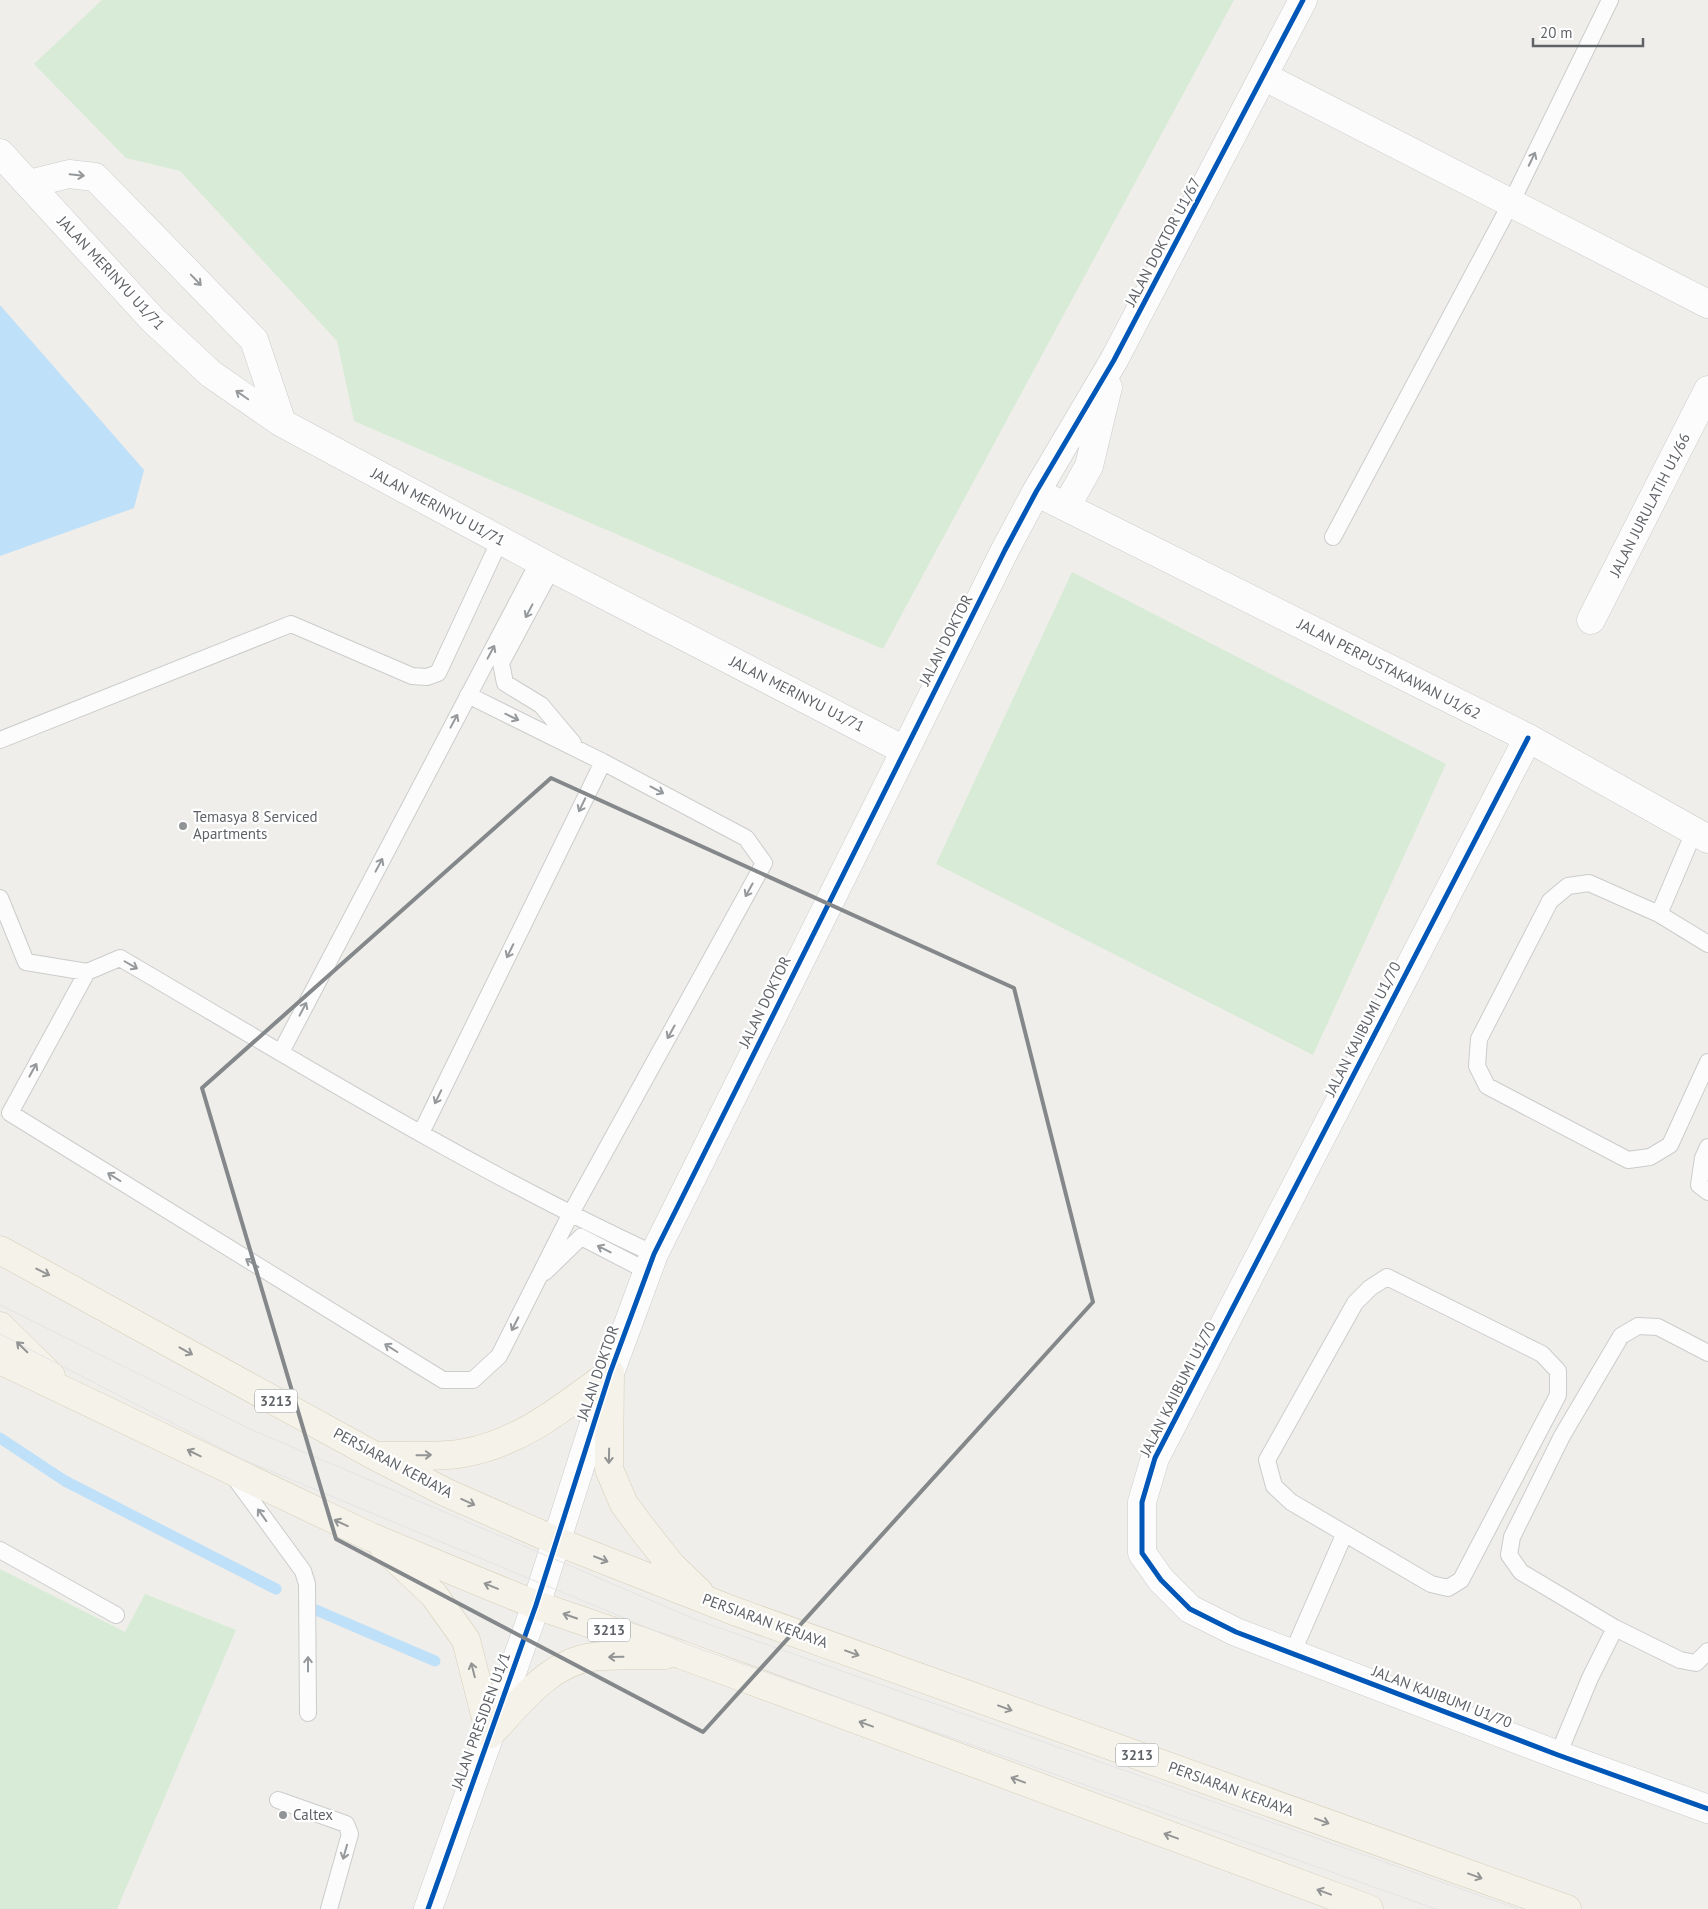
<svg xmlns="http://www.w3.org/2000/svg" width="1708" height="1909" viewBox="0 0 1708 1909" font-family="'PT Sans',sans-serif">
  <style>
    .green { fill: #d8ebd6 }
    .water { fill: #bfe0f9 }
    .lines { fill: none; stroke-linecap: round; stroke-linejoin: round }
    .stream { stroke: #bfe0f9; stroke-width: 11 }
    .lane-casing { stroke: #cbcccc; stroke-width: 18 }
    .street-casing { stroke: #cbcccc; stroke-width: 29 }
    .primary-casing { stroke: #d7ceb8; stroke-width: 29 }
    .lane { stroke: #fdfcfc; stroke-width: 16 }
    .street { stroke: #fdfcfc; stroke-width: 28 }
    .primary { stroke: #f4f2e9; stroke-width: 28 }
    .tram { stroke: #e4e4e4; stroke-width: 1 }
    .cycleway-casing { stroke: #fff; stroke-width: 8 }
    .cycleway { stroke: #0057b8; stroke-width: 5 }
    .oneway { stroke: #96999c }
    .oneway2 { stroke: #939595 }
    .marked { fill: none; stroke: #84888a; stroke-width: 4; stroke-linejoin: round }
    .poi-dot { fill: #919496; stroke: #fff; stroke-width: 2 }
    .labels { text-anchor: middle; stroke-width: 4.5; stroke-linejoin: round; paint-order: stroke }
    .shield { fill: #fff; stroke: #8f9295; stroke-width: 1 }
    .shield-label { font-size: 14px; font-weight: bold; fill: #5f6368 }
    .street-label { font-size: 15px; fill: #5f6368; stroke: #fff }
    .poi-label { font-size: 15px; fill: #5f6368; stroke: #fff; text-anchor: start }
  </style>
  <rect width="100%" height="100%" fill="#efeeea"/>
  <path class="green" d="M102,0H1234L883,649L354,421L337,341L180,171L126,158L34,64Z
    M1072,572L1446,764L1313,1055L936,864Z
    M0,1569L125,1632L145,1594L236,1630L117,1909H0Z"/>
  <path class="water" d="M0,305L144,470L134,508L0,556Z"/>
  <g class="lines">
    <path class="stream" d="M0,1438L65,1481L276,1589
      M316,1610L435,1661"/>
    <g class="lane-casing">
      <path id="lane" d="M1333,537L1511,203L1610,0
        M552,568L501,663L505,683L541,705L573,743
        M0,740L291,624L412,676L427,677L438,673L500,540
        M0,898L26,962L87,972L120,958C296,1061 469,1168 654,1254
        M1659,914L1694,832
        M1708,944L1659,914L1589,883L1568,886L1550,901L1479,1039L1477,1066L1487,1086L1628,1160L1650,1157L1670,1145L1708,1062
        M87,972L10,1113L443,1380H473L499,1356L570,1215L764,863L746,838L603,762L468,695
        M281,1052L539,561
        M421,1133L603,762
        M1708,1147L1703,1158L1699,1185L1708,1192
        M545,1272L581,1237L647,1271
        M1387,1277L1542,1354L1558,1371V1395L1461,1580L1448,1588L1431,1584L1291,1502L1274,1486L1267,1460L1355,1303L1370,1288Z
        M1708,1353L1658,1327L1638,1326L1621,1336L1562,1436L1512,1537L1509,1555L1521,1572L1615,1628L1680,1660L1696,1663L1708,1651
        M232,1474L303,1571L307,1584L308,1713
        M0,1550L116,1615
        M1292,1654L1344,1535
        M1558,1755L1590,1678L1615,1628
        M278,1800L346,1824L350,1834L329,1909"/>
    </g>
    <g class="street-casing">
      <path id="street" d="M1265,77L1708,304
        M0,153L153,320L211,374L282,423L552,568L904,750
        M29,184L69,174L95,177L254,340L282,423
        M1036,492L1528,738L1708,839
        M1066,507L1089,466L1108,387
        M1591,620L1708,390
        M1528,738L1155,1458L1142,1502V1553L1161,1580L1190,1609L1236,1632L1558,1755L1708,1809
        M428,1909L536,1605L610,1373L654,1254L1005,550L1036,492L1114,360L1303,0"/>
    </g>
    <g class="primary-casing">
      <path id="primary" d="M0,1250L375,1456L445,1492L556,1541L734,1611L1567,1909
        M0,1326L51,1376
        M0,1360L371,1537L536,1605L682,1655L1369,1909
        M610,1373L609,1469L624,1504L641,1527L671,1565L699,1592
        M379,1456C406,1455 437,1458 464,1453C521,1443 565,1406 610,1373
        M384,1548L434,1595L466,1640L490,1734
        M490,1734C518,1705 548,1663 592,1657C615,1654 641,1656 665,1655"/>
    </g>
    <use href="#lane" class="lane"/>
    <use href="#street" class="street"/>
    <use href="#primary" class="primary"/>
    <path class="tram" d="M0,1305L250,1429L697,1620L1518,1909
      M0,1334L242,1459L689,1645L1436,1909"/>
    <g class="cycleway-casing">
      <path id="cycleway" d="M1528,738L1155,1458L1142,1502V1553L1161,1580L1190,1609L1236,1632L1558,1755L1708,1809
        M428,1909L536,1605L610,1373L654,1254L1005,550L1036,492L1114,360L1303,0"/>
    </g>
    <use href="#cycleway" class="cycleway"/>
  </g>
  <defs><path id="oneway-shaft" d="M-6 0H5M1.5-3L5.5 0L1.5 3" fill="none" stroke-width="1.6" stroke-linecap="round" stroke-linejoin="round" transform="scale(1.25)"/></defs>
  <g class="oneway">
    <use href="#oneway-shaft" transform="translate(1532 159) rotate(-64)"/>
    <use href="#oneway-shaft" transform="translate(77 175) rotate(6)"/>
    <use href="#oneway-shaft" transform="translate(196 280) rotate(46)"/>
    <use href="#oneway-shaft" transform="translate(242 395) rotate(-145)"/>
    <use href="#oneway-shaft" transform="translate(529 611) rotate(118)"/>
    <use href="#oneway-shaft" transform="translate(491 652) rotate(-62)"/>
    <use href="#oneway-shaft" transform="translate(512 717) rotate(26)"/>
    <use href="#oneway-shaft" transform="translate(454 721) rotate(-62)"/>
    <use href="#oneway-shaft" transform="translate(657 790) rotate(28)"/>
    <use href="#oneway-shaft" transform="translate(582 805) rotate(116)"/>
    <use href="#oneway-shaft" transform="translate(379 865) rotate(-62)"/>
    <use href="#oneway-shaft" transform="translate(749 890) rotate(119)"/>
    <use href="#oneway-shaft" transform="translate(510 951) rotate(116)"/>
    <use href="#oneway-shaft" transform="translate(131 965) rotate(30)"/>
    <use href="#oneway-shaft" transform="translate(303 1009) rotate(-62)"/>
    <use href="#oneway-shaft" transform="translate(671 1032) rotate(119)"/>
    <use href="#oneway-shaft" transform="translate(33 1070) rotate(-61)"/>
    <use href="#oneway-shaft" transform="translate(438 1097) rotate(116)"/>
    <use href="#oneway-shaft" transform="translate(114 1177) rotate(-148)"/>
    <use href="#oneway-shaft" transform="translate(604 1249) rotate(-153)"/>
    <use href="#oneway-shaft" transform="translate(252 1263) rotate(-148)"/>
    <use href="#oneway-shaft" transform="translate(515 1324) rotate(117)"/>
    <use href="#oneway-shaft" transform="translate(391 1348) rotate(-148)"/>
    <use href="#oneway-shaft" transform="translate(262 1515) rotate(-126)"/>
    <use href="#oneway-shaft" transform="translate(308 1664) rotate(-90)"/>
    <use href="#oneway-shaft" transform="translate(345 1852) rotate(106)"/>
  </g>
  <g class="oneway2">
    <use href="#oneway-shaft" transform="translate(43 1272) rotate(27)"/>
    <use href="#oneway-shaft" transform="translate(22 1347) rotate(-136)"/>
    <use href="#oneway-shaft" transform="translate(186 1351) rotate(29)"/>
    <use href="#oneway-shaft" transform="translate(194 1453) rotate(-154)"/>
    <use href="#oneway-shaft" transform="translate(424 1455) rotate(-1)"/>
    <use href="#oneway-shaft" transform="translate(609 1456) rotate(91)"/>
    <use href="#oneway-shaft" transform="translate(468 1502) rotate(24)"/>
    <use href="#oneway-shaft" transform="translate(341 1523) rotate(-155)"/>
    <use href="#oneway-shaft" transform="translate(601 1559) rotate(21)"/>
    <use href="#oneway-shaft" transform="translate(491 1586) rotate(-158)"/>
    <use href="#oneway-shaft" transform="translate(570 1616) rotate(-161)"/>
    <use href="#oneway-shaft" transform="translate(852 1653) rotate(20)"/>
    <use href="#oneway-shaft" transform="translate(616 1657) rotate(179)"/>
    <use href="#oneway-shaft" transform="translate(473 1670) rotate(-104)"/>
    <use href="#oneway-shaft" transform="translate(1005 1708) rotate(20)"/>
    <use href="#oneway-shaft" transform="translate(866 1724) rotate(-160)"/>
    <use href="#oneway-shaft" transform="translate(1018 1780) rotate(-160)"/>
    <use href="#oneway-shaft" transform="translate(1322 1821) rotate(20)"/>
    <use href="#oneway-shaft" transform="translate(1171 1836) rotate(-160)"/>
    <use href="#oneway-shaft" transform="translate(1475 1876) rotate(20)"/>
    <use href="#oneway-shaft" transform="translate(1324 1892) rotate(-160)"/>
  </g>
  <path class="marked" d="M551,778L1014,988L1093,1302L703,1732L336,1539L202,1088Z"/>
  <g class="poi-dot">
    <circle cx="183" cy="826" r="5"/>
    <circle cx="283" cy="1815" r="5"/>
  </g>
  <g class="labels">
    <g class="shield">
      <rect x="255" y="1389.5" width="42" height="23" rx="4"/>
      <rect x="588" y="1618.5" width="42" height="23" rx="4"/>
      <rect x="1116" y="1743.5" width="42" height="23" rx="4"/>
    </g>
    <g class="shield-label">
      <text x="276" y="1406">3213</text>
      <text x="609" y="1635">3213</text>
      <text x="1137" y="1760">3213</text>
    </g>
    <g class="street-label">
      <text transform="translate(1163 242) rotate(-62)" y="5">JALAN DOKTOR U1/67</text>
      <text transform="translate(111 273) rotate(47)" y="5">JALAN MERINYU U1/71</text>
      <text transform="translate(1650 505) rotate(-63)" y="5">JALAN JURULATIH U1/66</text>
      <text transform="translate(438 507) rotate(28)" y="5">JALAN MERINYU U1/71</text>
      <text transform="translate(946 640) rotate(-63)" y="5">JALAN DOKTOR</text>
      <text transform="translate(1389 669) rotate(27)" y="5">JALAN PERPUSTAKAWAN U1/62</text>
      <text transform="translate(797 694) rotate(27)" y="5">JALAN MERINYU U1/71</text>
      <text transform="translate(765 1002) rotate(-64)" y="5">JALAN DOKTOR</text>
      <text transform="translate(1363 1029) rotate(-63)" y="5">JALAN KAJIBUMI U1/70</text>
      <text transform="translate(598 1373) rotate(-71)" y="5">JALAN DOKTOR</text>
      <text transform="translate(1178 1389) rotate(-63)" y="5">JALAN KAJIBUMI U1/70</text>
      <text transform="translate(393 1463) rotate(28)" y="5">PERSIARAN KERJAYA</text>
      <text transform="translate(765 1621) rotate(20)" y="5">PERSIARAN KERJAYA</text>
      <text transform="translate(1442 1697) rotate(21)" y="5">JALAN KAJIBUMI U1/70</text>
      <text transform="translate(481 1721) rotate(-70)" y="5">JALAN PRESIDEN U1/1</text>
      <text transform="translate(1231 1789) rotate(20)" y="5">PERSIARAN KERJAYA</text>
    </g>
    <g class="poi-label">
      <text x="193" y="822">Temasya 8 Serviced<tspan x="193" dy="17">Apartments</tspan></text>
      <text x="293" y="1820">Caltex</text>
    </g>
  </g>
  <path d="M1533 38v8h110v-8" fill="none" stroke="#5f6368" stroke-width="2.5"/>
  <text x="1540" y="38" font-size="15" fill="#5f6368" stroke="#ffffff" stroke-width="4" paint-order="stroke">20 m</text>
</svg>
